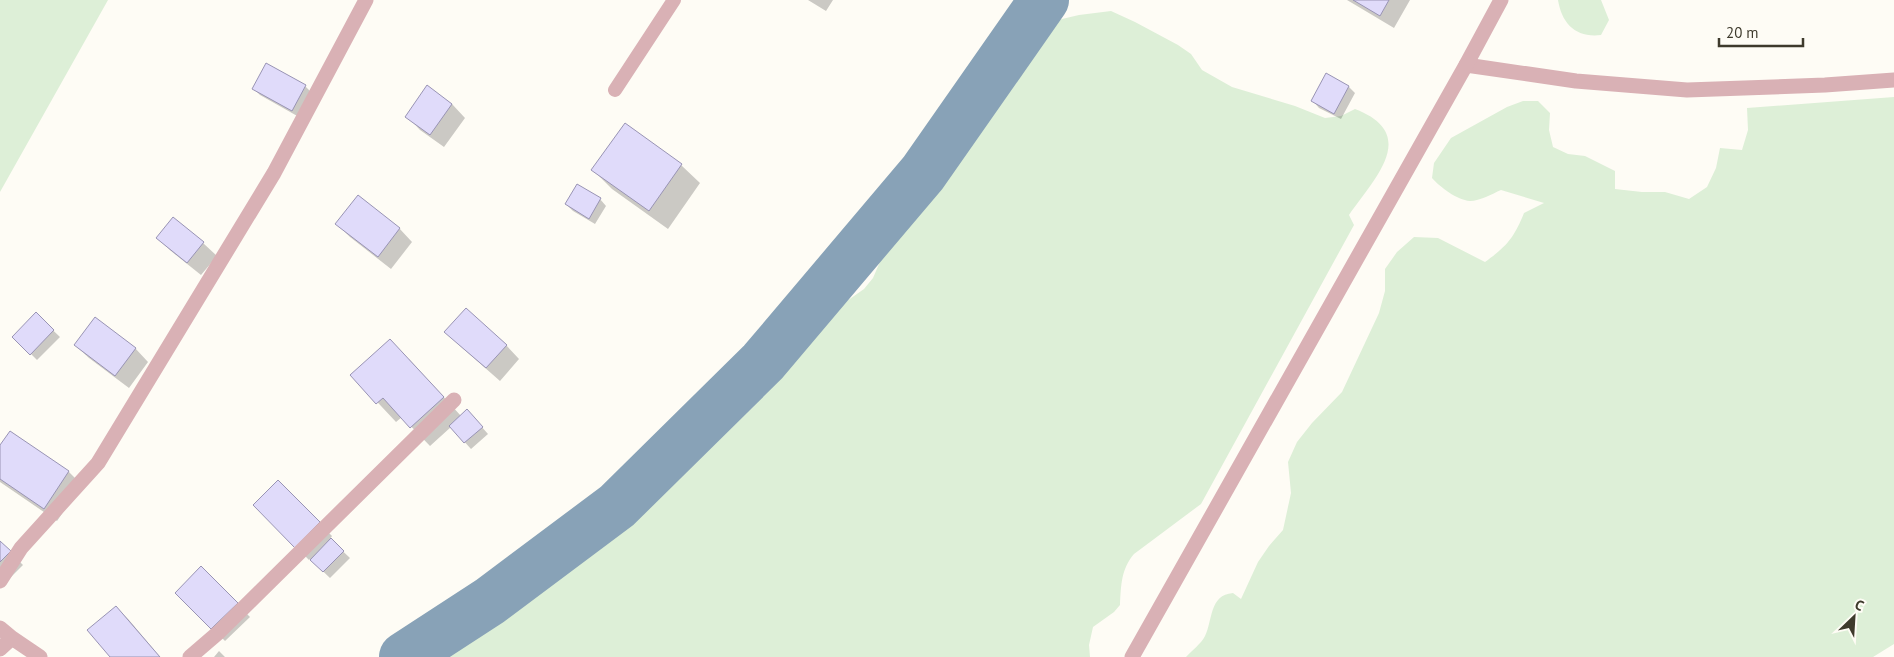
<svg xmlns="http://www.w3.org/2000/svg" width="1894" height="657" viewBox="0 0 1894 657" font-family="'PT Sans',sans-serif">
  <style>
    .green { fill: #ddefd7 }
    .shadow { fill: #0003 }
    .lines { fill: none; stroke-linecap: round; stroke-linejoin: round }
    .river { stroke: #88a2b7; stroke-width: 50 }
    .building { fill: #e0dbfa; stroke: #9994b4 }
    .service { stroke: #d9b1b5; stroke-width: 14 }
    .minor { stroke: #d9b1b5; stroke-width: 15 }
    .tertiary { stroke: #d9b1b5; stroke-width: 15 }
  </style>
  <rect width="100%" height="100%" fill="#fefcf5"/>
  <path class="green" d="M0,0H108L0,192Z
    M1558,0H1601L1609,20L1601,35C1576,38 1562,24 1558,0Z
    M1111,11L1135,22L1178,45L1191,54L1202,70L1232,87L1295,106L1325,118L1341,116L1355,109C1420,134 1375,178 1349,215L1354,225L1201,504L1134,554C1121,569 1121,586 1120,605L1114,612L1093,627L1089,645L1090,657H425L436,649L451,645L465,639L498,608L511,599L538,584L551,572L559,559L585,540L613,525L623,513L630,501L683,466L705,446L752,408L770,385L789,347L816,332L834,310L864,289L873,278L885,250L903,227L915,200L923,173L934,168L948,153L961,144L985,107L1008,88L1017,76L1023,48L1045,26L1062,19L1079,15Z
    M1894,97V644L1873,657H1186C1192,650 1201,644 1205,636C1213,620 1209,595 1233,593L1241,599L1258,562L1269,546L1283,530L1291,493L1288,462L1297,442L1312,423L1342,392L1379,313L1385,291V269L1397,252L1414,237L1438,238L1485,262C1507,246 1514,238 1524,213L1544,203L1501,190C1492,194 1480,201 1470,201C1457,200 1440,187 1432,178L1434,163L1451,138L1507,107L1523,101H1538L1550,113L1549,130L1553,147L1568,154L1585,156L1615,171V189L1642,192H1665L1689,199L1707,187L1716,168L1720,148L1742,150L1748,130L1747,108Z"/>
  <path class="shadow" d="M808,0H833L826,11Z
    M1347,0H1410L1394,28Z
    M267,65L305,86L312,93L299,117L260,95L254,89Z
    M1327,75L1349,87L1355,93L1341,119L1319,108L1313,101Z
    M428,87L452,104L465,118L444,147L420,130L407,116Z
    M681,165L700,183L668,229L612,189L593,170Z
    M600,199L606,206L595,224L573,211L566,204Z
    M173,218L203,243L217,256L201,275L171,251L157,238Z
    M337,224L399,228L412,242L391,269L350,237Z
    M36,314L60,337L37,360L14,337Z
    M75,345L135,348L148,362L129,388L89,358Z
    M459,345H506L519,359L500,381Z
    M409,359L461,416L473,417L488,434L471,449L451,427L430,446L402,417L396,422L352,375Z
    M10,432L69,472L82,485L57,521L0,482V448Z
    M278,482L332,536L330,539L350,558L330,578L310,559L309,560L255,505Z
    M0,542L23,565L0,588Z
    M201,568L250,617L225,641L177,593Z
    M116,607L129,620L160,657H112Z
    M219,651L225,657H214Z"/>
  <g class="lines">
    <path class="river" d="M404,657L490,601L617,506L763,362L923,173L1044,0"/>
  </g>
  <path class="building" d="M1353,0H1389L1380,16Z
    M266,63L306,85L292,111L252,89Z
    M1326,73L1349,86L1334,114L1311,101Z
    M427,85L452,104L430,135L405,117Z
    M625,123L682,164L649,211L591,170Z
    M577,184L601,198L589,219L565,204Z
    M358,195L400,228L378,257L335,224Z
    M173,217L204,242L187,263L156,238Z
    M466,308L507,345L486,368L444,332Z
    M36,312L54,330L30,355L12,337Z
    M95,317L136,348L115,376L74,345Z
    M390,339L444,397L410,428L383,398L376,404L350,375Z
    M467,409L483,427L464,443L449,426Z
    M10,431L69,471L44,509L0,479V445Z
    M278,480L320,522L295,548L253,505Z
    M331,538L344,551L323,572L310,560Z
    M0,541L11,551L0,562Z
    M201,566L238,603L211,629L175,593Z
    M116,606L160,657H110L87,630Z"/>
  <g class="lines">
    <path class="service" d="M615,90L674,0"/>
    <path class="minor" d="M1466,65L1576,81L1687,90L1825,85L1894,80
      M0,581L21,548L98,463L274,173L366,0
      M0,628L12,638
      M0,649L12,638L40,657
      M190,657L219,632L454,400"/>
    <path class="tertiary" d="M1132,657L1466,65L1501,0"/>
  </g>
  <g transform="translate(1854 617) rotate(25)" stroke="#fefcf5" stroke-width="4" paint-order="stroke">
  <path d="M0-4L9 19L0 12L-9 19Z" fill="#3e3a2c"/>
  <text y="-8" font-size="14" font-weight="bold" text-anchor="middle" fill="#3e3a2c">С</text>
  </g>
  <path d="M1719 38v8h84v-8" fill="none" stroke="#3e3a2c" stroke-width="2.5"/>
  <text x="1726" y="38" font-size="15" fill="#3e3a2c" stroke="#fefcf5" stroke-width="4" paint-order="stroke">20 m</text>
</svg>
